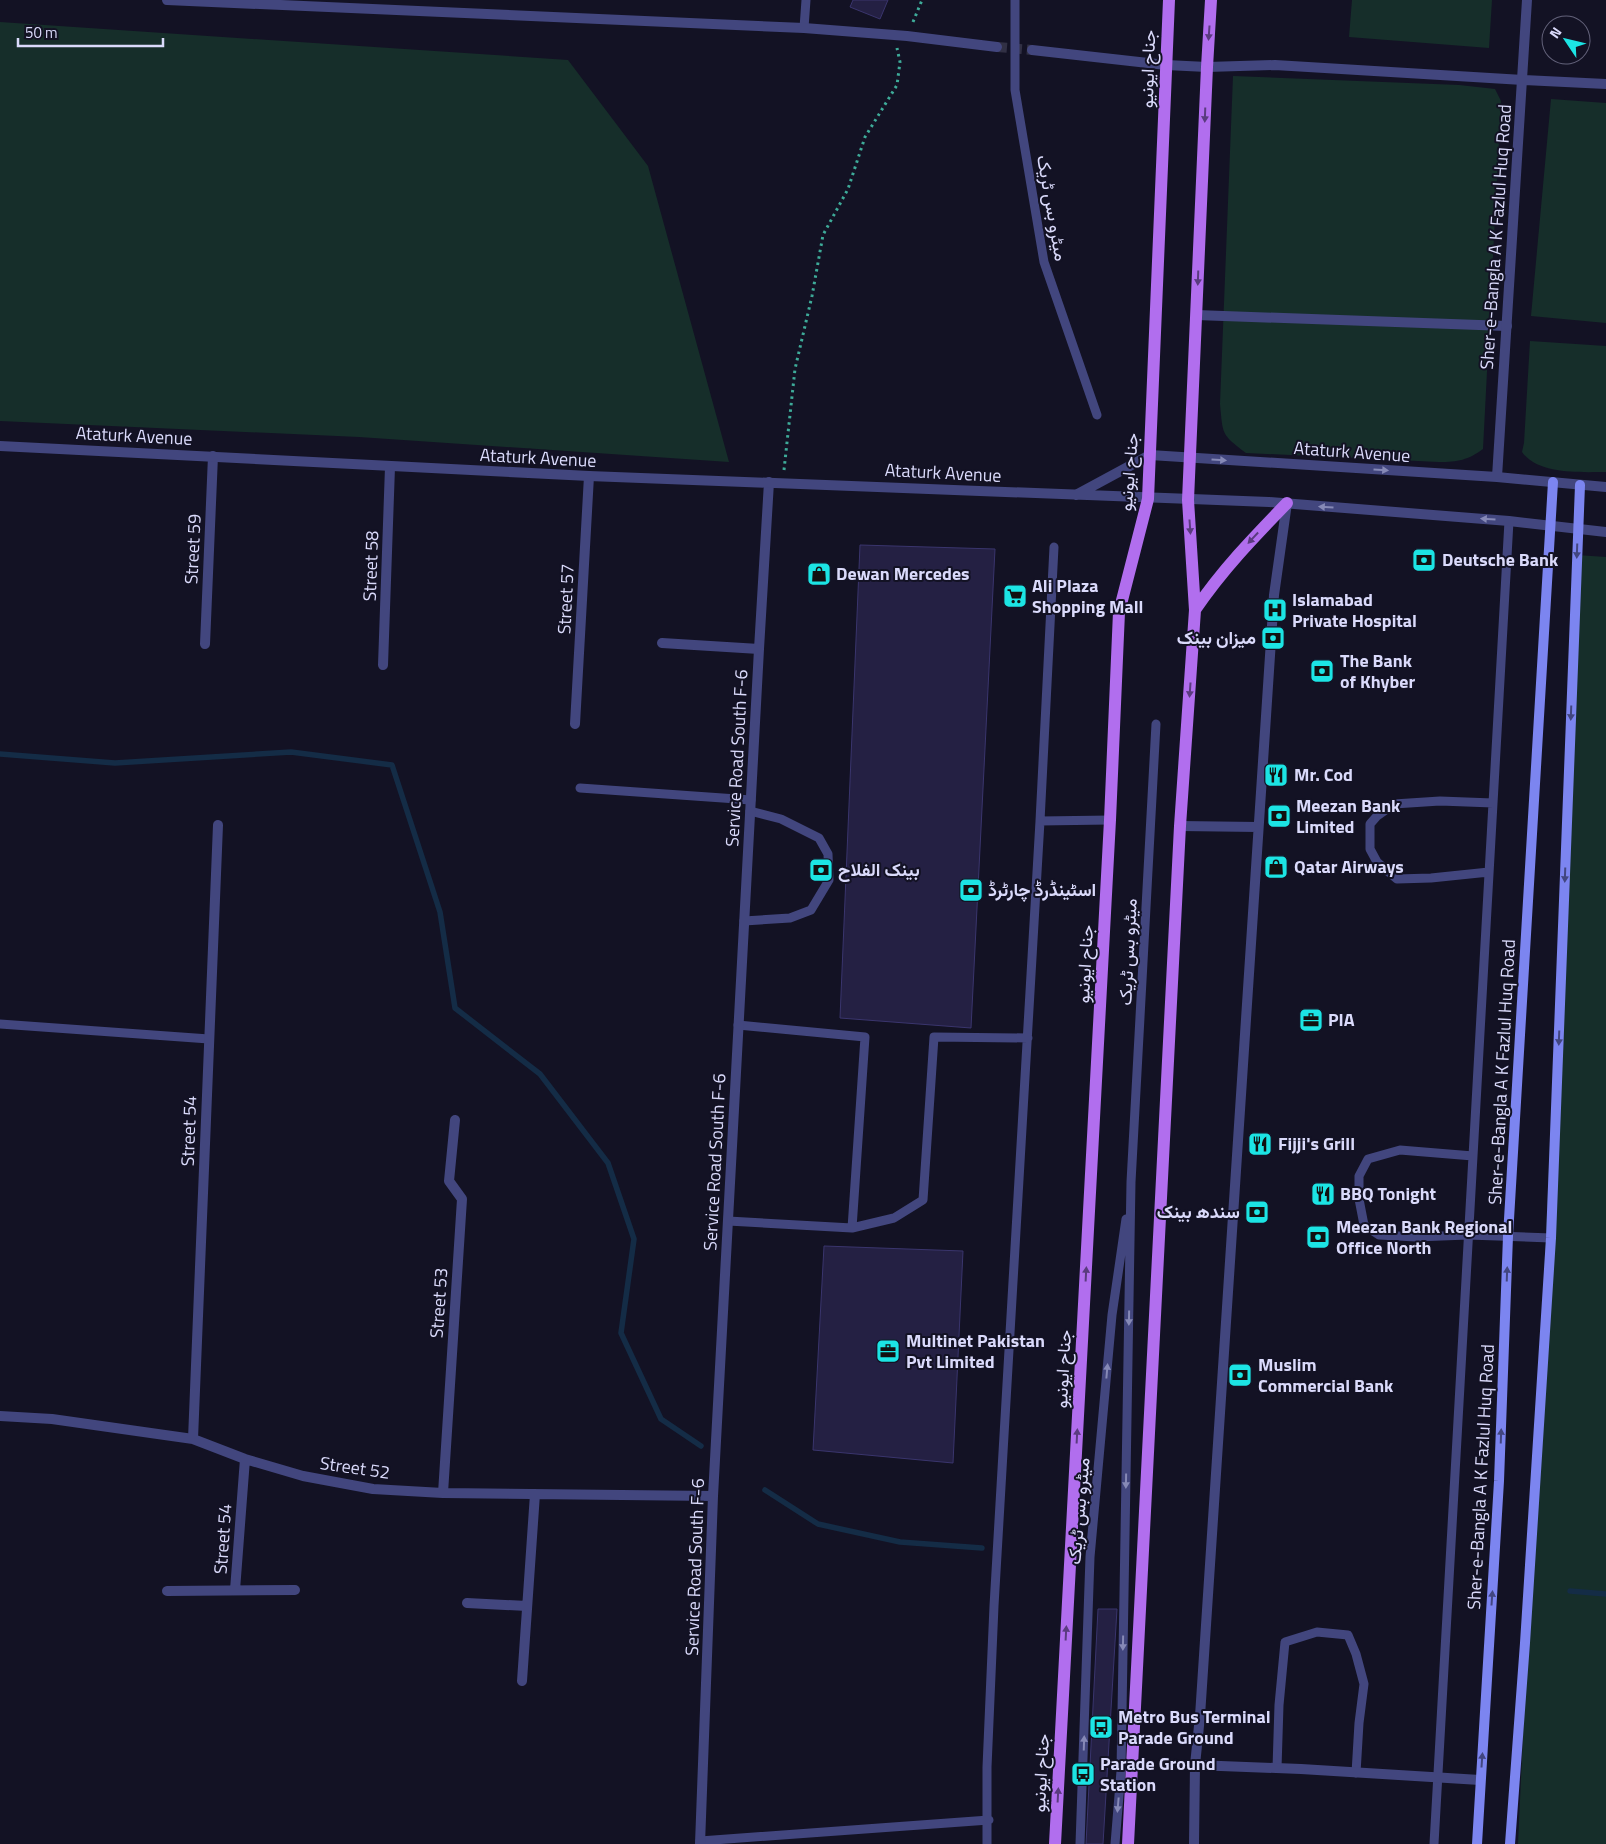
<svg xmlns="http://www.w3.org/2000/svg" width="1606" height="1844" viewBox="0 0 1606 1844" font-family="'Titillium Web',Vazirmatn,sans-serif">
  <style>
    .green { fill: #162e2a }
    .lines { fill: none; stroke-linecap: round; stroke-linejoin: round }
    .stream { stroke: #142c46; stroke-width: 5.5 }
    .building { fill: #242043; stroke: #3a356d }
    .tertiary-tunnel { stroke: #313044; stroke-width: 10; stroke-dasharray: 10 5; stroke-linecap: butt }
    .path { stroke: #3eab99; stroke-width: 3; stroke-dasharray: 2.5 4; stroke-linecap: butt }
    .service { stroke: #42467e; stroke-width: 9 }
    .minor { stroke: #42467e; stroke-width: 10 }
    .tertiary { stroke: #42467e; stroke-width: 10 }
    .secondary { stroke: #7c85f0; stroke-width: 10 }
    .primary { stroke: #b16eee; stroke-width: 12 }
    .oneway { fill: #5a3b7f }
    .oneway2 { fill: #8689b6 }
    .oneway3 { fill: #424680 }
    .labels { text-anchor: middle; stroke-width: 4; stroke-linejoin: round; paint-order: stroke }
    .street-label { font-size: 18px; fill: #dadafb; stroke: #131224 }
    .poi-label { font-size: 18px; font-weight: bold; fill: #dadafb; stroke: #131224; text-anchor: start }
  </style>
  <rect width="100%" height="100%" fill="#131224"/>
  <path class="green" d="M1352,0H1492L1489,48L1349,37Z
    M0,22L568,60L648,166L729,462L359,437L0,421Z
    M1233,76L1459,85L1495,89L1501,101L1483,449C1468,460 1458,462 1439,462L1246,453C1221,434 1223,435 1220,404Z
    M1551,99L1606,103V323L1531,316Z
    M1530,341L1606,346V472C1581,472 1538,475 1522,452L1524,443Z
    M1577,555L1606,557V1844H1518Z"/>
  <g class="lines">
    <path class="stream" d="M0,754L115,763L291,752L392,765L440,912L455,1008L540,1074L608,1163L634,1239L621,1333L661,1419L701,1446
      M765,1490L818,1524L900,1542L982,1548
      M1570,1591L1606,1594"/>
  </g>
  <path class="building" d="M853,0H888L880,19L850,7Z
    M860,545L995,549L971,1028L840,1018Z
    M824,1246L963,1251L953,1463L813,1450Z
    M1098,1609H1117L1103,1844H1086Z"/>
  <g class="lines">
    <path class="tertiary-tunnel" d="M997,47L1032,50"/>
    <path class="path" d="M913,22L922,0
      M784,470L795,369L812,296L823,235L848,189L865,137L897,85L900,62L897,48"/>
    <path class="service" d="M1015,0V90L1044,262L1097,415
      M804,28L806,0
      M580,788L751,800
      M1040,821L1110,820
      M1489,872L1431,878L1397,879L1377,862L1370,849V824L1377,816L1394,804L1440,801L1493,803
      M744,921L790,918L811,910L829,880L828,854L819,838L781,819L750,811
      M0,1024L209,1039
      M738,1025L865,1037L852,1228
      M1473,1156L1400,1150L1368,1159L1359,1176V1199L1364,1225L1379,1235L1416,1237L1468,1235L1551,1238
      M728,1221L852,1228L894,1218L923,1200L934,1037L1028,1038
      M1277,1768L1279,1705L1285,1642L1317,1632L1348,1635L1356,1654L1364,1684L1359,1723L1356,1773
      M700,1841L989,1820
      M987,1844V1767L994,1606L1040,821L1054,547
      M1080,1844L1090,1557L1112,1315L1126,1219
      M1115,1844L1121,1771L1131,1182L1156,724
      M1434,1844L1509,521"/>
    <path class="minor" d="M1207,67L1275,65L1523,80
      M1196,315L1507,326
      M662,643L759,649
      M205,644L213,456
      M383,665L390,467
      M575,724L589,476
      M1180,826L1258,827
      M0,1416L52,1419L193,1439L245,1459L303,1476L373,1489L443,1493L713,1496
      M193,1439L218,825
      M443,1493L462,1199L449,1181L455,1120
      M235,1590L245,1459
      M167,1591L295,1590
      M467,1603L527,1606
      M522,1681L535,1494
      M1195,1765L1301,1769L1480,1780
      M700,1844L713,1496L759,649L769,482
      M1194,1844L1195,1765L1200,1716L1274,595L1287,503"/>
    <path class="tertiary" d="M167,0L804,28L907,36L997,47
      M1032,50L1166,65L1207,67
      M1523,80L1606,84
      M0,446L589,476L1269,502L1509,521L1606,532
      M1497,477L1527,0
      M1076,495L1150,455L1497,477L1606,487"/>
    <path class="secondary" d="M1477,1844L1499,1481L1508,1236L1553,482
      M1510,1844L1525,1643L1551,1238L1580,485"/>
    <path class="primary" d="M1195,610C1222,570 1254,537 1287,503
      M1055,1844L1110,820L1119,612L1148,499L1169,0
      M1128,1844L1180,826L1195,610L1188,500L1207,67L1211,0"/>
  </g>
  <defs><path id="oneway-solid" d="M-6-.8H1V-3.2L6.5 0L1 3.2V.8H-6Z" transform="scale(1.25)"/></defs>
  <g class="oneway">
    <use href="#oneway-solid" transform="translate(1209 33) rotate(94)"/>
    <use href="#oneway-solid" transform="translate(1205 115) rotate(92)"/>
    <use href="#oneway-solid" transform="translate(1198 278) rotate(92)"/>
    <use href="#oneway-solid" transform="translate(1190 527) rotate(86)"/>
    <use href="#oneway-solid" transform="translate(1253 538) rotate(133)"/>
    <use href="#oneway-solid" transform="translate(1190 690) rotate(94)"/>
    <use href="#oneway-solid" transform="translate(1086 1274) rotate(-87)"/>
    <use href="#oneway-solid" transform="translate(1077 1436) rotate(-87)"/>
    <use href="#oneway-solid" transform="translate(1066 1633) rotate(-87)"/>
    <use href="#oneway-solid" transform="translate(1058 1795) rotate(-87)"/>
  </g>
  <g class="oneway2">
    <use href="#oneway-solid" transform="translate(1219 460) rotate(4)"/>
    <use href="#oneway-solid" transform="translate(1381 470) rotate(4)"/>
    <use href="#oneway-solid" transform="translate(1326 507) rotate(-176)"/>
    <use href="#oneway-solid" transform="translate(1488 519) rotate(-176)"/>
    <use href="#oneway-solid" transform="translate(1129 1318) rotate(91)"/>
    <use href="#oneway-solid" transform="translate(1107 1371) rotate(-85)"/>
    <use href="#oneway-solid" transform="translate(1126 1481) rotate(91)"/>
    <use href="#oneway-solid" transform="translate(1123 1643) rotate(91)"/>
    <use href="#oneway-solid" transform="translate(1084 1743) rotate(-88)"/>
    <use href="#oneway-solid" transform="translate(1118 1805) rotate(95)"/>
  </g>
  <g class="oneway3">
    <use href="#oneway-solid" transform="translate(1577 551) rotate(92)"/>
    <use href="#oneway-solid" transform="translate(1571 713) rotate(92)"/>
    <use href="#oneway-solid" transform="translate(1565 875) rotate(92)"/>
    <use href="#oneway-solid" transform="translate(1559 1038) rotate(92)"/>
    <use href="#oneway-solid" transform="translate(1507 1274) rotate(-88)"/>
    <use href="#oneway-solid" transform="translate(1501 1436) rotate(-88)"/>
    <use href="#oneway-solid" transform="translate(1492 1598) rotate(-86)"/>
    <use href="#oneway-solid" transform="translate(1482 1760) rotate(-86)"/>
  </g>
  <defs>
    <g id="bank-square" transform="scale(1.25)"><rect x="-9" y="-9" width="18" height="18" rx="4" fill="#1ce4e4" stroke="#131224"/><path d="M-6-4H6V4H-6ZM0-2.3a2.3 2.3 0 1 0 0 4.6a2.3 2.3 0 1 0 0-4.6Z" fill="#111"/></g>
    <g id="shop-square" transform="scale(1.25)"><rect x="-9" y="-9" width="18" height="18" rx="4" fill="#1ce4e4" stroke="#131224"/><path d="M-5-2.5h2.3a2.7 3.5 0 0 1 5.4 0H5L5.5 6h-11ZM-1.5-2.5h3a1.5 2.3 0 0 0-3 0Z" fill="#111"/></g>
    <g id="supermarket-square" transform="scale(1.25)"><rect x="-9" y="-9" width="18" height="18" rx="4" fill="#1ce4e4" stroke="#131224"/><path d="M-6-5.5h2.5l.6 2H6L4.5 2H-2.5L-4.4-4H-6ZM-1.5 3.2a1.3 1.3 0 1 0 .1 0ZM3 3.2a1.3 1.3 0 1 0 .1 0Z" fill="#111"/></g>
    <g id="hospital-square" transform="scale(1.25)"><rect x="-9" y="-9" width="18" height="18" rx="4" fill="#1ce4e4" stroke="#131224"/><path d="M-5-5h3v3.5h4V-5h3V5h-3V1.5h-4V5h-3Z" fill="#111"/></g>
    <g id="restaurant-square" transform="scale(1.25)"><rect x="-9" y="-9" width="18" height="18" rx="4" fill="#1ce4e4" stroke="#131224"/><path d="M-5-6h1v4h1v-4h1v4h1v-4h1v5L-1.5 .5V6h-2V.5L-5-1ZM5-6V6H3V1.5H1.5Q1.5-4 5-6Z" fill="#111"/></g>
    <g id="office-square" transform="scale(1.25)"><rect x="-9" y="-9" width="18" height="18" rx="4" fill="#1ce4e4" stroke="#131224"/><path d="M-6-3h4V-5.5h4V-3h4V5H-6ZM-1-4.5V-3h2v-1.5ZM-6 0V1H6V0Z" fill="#111"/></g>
    <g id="bus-square" transform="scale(1.25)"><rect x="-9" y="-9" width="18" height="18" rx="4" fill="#1ce4e4" stroke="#131224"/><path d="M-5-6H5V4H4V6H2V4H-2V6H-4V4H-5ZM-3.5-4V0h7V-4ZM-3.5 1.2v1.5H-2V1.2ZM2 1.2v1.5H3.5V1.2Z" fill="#111"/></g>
  </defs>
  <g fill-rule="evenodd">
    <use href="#bank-square" x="1424" y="560"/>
    <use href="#shop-square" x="819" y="574"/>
    <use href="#supermarket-square" x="1015" y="596"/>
    <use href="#hospital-square" x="1275" y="610"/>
    <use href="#bank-square" x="1273" y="638"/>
    <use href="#bank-square" x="1322" y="671"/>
    <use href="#restaurant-square" x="1276" y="775"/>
    <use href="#bank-square" x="1279" y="816"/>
    <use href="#shop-square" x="1276" y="867"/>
    <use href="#bank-square" x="821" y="870"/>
    <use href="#bank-square" x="971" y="890"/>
    <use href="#office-square" x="1311" y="1020"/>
    <use href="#restaurant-square" x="1260" y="1144"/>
    <use href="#restaurant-square" x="1323" y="1194"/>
    <use href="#bank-square" x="1257" y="1212"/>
    <use href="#bank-square" x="1318" y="1237"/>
    <use href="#office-square" x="888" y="1351"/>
    <use href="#bank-square" x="1240" y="1375"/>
    <use href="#bus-square" x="1101" y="1727"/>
    <use href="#bus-square" x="1083" y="1774"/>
  </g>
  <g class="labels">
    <g class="street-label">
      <text transform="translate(1148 69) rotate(-88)" y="6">جناح ایونیو</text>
      <text transform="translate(1052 208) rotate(80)" y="6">میٹرو بس ٹریک</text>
      <text transform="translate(1496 237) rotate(-86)" y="6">Sher-e-Bangla A K Fazlul Huq Road</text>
      <text transform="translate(134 436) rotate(3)" y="6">Ataturk Avenue</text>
      <text transform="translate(1352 452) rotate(4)" y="6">Ataturk Avenue</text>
      <text transform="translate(538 458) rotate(3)" y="6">Ataturk Avenue</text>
      <text transform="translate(1129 472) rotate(-85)" y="6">جناح ایونیو</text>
      <text transform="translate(943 473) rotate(3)" y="6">Ataturk Avenue</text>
      <text transform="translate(193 549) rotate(-87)" y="6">Street 59</text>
      <text transform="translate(371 566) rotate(-88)" y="6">Street 58</text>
      <text transform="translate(566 599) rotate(-87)" y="6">Street 57</text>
      <text transform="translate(737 758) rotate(-87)" y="6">Service Road South F-6</text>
      <text transform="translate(1128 952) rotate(-87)" y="6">میٹرو بس ٹریک</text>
      <text transform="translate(1085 964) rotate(-87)" y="6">جناح ایونیو</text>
      <text transform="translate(1502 1072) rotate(-87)" y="6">Sher-e-Bangla A K Fazlul Huq Road</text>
      <text transform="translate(189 1131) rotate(-88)" y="6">Street 54</text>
      <text transform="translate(715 1162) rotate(-87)" y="6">Service Road South F-6</text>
      <text transform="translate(439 1303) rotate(-86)" y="6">Street 53</text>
      <text transform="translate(1063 1369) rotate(-87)" y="6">جناح ایونیو</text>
      <text transform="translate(355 1468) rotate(8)" y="6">Street 52</text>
      <text transform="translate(1481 1477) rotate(-87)" y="6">Sher-e-Bangla A K Fazlul Huq Road</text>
      <text transform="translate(1079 1511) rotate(-85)" y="6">میٹرو بس ٹریک</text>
      <text transform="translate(223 1539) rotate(-86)" y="6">Street 54</text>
      <text transform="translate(695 1567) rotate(-88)" y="6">Service Road South F-6</text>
      <text transform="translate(1041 1773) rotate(-87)" y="6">جناح ایونیو</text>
    </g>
    <g class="poi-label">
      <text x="1442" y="566">Deutsche Bank</text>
      <text x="836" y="580">Dewan Mercedes</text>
      <text x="1032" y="592">Ali Plaza<tspan x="1032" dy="21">Shopping Mall</tspan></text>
      <text x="1292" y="606">Islamabad<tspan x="1292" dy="21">Private Hospital</tspan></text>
      <text x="1256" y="644" text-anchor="end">میزان بینک</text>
      <text x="1340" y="667">The Bank<tspan x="1340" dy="21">of Khyber</tspan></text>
      <text x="1294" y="781">Mr. Cod</text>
      <text x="1296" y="812">Meezan Bank<tspan x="1296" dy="21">Limited</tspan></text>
      <text x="1294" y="873">Qatar Airways</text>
      <text x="838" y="876">بینک الفلاح</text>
      <text x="988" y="896">اسٹینڈرڈ چارٹرڈ</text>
      <text x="1328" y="1026">PIA</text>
      <text x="1278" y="1150">Fijji's Grill</text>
      <text x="1340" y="1200">BBQ Tonight</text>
      <text x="1240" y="1218" text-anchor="end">سندھ بینک</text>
      <text x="1336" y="1233">Meezan Bank Regional<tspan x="1336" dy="21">Office North</tspan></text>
      <text x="906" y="1347">Multinet Pakistan<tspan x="906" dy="21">Pvt Limited</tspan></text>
      <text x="1258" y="1371">Muslim<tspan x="1258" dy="21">Commercial Bank</tspan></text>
      <text x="1118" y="1723">Metro Bus Terminal<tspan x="1118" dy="21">Parade Ground</tspan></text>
      <text x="1100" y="1770">Parade Ground<tspan x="1100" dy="21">Station</tspan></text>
    </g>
  </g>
  <g transform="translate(1566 40) rotate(305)"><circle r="24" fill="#131224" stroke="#63627a"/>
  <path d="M0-4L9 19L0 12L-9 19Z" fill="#1ce4e4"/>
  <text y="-8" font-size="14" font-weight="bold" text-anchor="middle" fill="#dadafb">N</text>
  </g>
  <path d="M18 38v8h145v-8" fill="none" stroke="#dadafb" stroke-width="2.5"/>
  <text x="25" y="38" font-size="15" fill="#dadafb" stroke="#131224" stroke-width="4" paint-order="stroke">50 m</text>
</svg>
